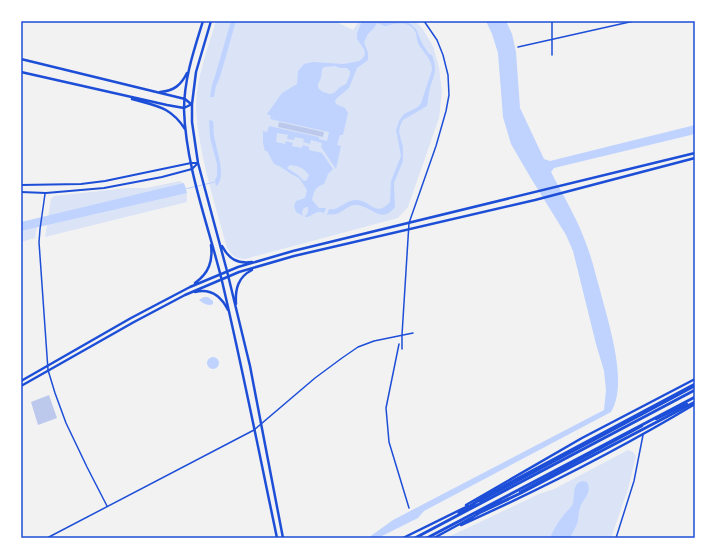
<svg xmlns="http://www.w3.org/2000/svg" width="716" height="559" viewBox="0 0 716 559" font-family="'PT Sans',sans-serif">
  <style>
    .green { fill: #dbe4f7 }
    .water { fill: #bfd3fe; fill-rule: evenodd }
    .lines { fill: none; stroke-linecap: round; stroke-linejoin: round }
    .stream { stroke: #bfd3fe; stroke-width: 1 }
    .building { fill: #bdc9ec }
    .minor { stroke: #1d4ed8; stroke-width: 1.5 }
    .tertiary { stroke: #1d4ed8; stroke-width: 2 }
    .secondary { stroke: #1d4ed8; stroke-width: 2.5 }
    .primary { stroke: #1d4ed8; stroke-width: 2.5 }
    .trunk { stroke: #1d4ed8; stroke-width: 3 }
    .neatline { fill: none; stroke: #1d4ed8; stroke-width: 1.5 }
  </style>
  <rect width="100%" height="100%" fill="#f2f2f2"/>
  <path class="green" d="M216,21H335L353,30L359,21H415L422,28L433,46L439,67L442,92L439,118L408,207L398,218L245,259C235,258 232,256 227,248C215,203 198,153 196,107C196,78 208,48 216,21Z
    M180,181C187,185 187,194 187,202L45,237L51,199L54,196L127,188H146Z
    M37,227L35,238L21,242V231Z
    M628,450L633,452L636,456L628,489L611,538H446L539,494L554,489Z"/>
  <path class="water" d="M231,21H236L220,77L216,86L214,97H210L212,85L215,76Z
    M362,21H405L412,25L416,29L422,43L429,54L432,55C439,74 432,76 429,93C428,97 428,101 427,106L403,120L400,126L399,132L403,147V161L394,183L395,207C381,225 372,206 356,205C349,204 343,212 336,214C333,215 330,214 327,215L329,209C340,211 345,199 357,200C372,201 375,218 390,202L391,181L401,156L396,130L399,121L404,114L418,107L421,103L432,70C432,60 426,55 421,48C417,43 417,39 416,33C411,20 395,23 385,26L377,23L374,28L368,34L364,42L368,53V60L357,68L349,88L337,98L335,101L336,104L345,108L348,113L343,135H340L337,145L341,146L336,169L321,147L322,143L311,140L310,144L303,142L304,139L295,137L294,140L287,139L288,135L277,133L276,142L285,144L286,141L293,143L292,146L302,148L303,145L309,147V150L322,153L333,169L328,174L324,184C315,187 314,191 312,200L319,208H326L324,213C315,209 313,217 305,217C306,214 309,214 308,207H306L303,209L302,213L303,216L296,212L294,206L296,201L305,198L307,190L299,178L291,174L281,167L274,164L267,151H265L263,143V131L267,132L269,126L319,137V139L327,141L329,132L270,119L271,116L267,114L282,93L297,84L298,71L304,64L313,62L344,64L359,61L363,58L365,54L364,49L357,39V33ZM335,66L340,68H347L350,71V75L346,84L340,87L334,93L330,94L323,92L318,88V84L321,78L322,69L324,67ZM290,165C298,166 303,167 309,175L307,180L304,181L298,175L287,168Z
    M486,21H506L512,34L516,52L520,108L544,159L550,161L695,125V134L554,168L551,172C564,197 579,222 588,249C593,262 596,277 600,290C608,322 629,383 611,412L424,511L418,518L378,538H368L393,520L604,410L606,390L604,371L596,344L573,251L566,235L529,175L511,144L503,117L498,53L492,34Z
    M209,120L213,121C214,127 213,134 215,140C217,152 227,178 216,186L215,180L217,176V164L210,138Z
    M184,183L187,193L21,231V222Z
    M204,297H208L213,301V304C208,307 203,303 199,300Z
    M207 363a6 6 0 1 1 12 0a6 6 0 1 1-12 0Z
    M582,481L587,482C592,492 585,497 581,505C578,511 579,518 577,524C575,529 572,533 570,538H550C554,528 560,519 567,511C569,509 572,507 573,503C575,495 572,484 582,481Z"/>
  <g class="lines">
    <path class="stream" d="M185,189L215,182"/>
  </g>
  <path class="building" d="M279,122L324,132L323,137L278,127Z
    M49,395L57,418L38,425L31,402Z"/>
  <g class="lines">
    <path class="minor" d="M518,47L634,21
      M552,55V21
      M45,194L40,229L39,242L48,370L55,393L66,423L87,467L107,506
      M399,344L386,408L389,442L409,508
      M402,349V335L409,223L436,146L446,111L449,95L448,75L443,55L437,40L424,21
      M47,538L254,430L315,378L342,358L358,347L374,341L413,333
      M616,538L634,481L643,435"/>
    <path class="tertiary" d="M21,185L81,184L105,181L191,163H198
      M21,192L46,193L104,188L162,177L192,169L198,163"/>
    <path class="secondary" d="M203,21C194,50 184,79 184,110C186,168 208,224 222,281C242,366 259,452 277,538
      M211,21L196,72L192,104V122L198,163L227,271L250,366L283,538
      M21,59L185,99L191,104
      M21,72L167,105L184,108L192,104
      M160,92C174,91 181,85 187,73
      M132,99C156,106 170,106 185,129
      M222,246C229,259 237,264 252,262
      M195,283C209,273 213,261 211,245
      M195,292C211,288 221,296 228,310
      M236,304C235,289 238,277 252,270
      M21,381L131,318L190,287L238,267L293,251L695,153
      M21,386L134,322L185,295L239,272L294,256L535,200L695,158"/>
    <path class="primary" d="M656,419L687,404
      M520,492L642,426
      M480,501L695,386
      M466,505L582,438L695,379
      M461,525C541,489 620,449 695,404
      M403,538L468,506
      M434,538L478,514"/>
    <path class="trunk" d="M459,513L487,495L695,384
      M477,514L521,493L695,402
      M415,538L695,390
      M427,538L695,397"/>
  </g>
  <rect width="716" height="559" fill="none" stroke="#ffffff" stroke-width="44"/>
  <rect x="22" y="22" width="672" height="515" class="neatline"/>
</svg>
